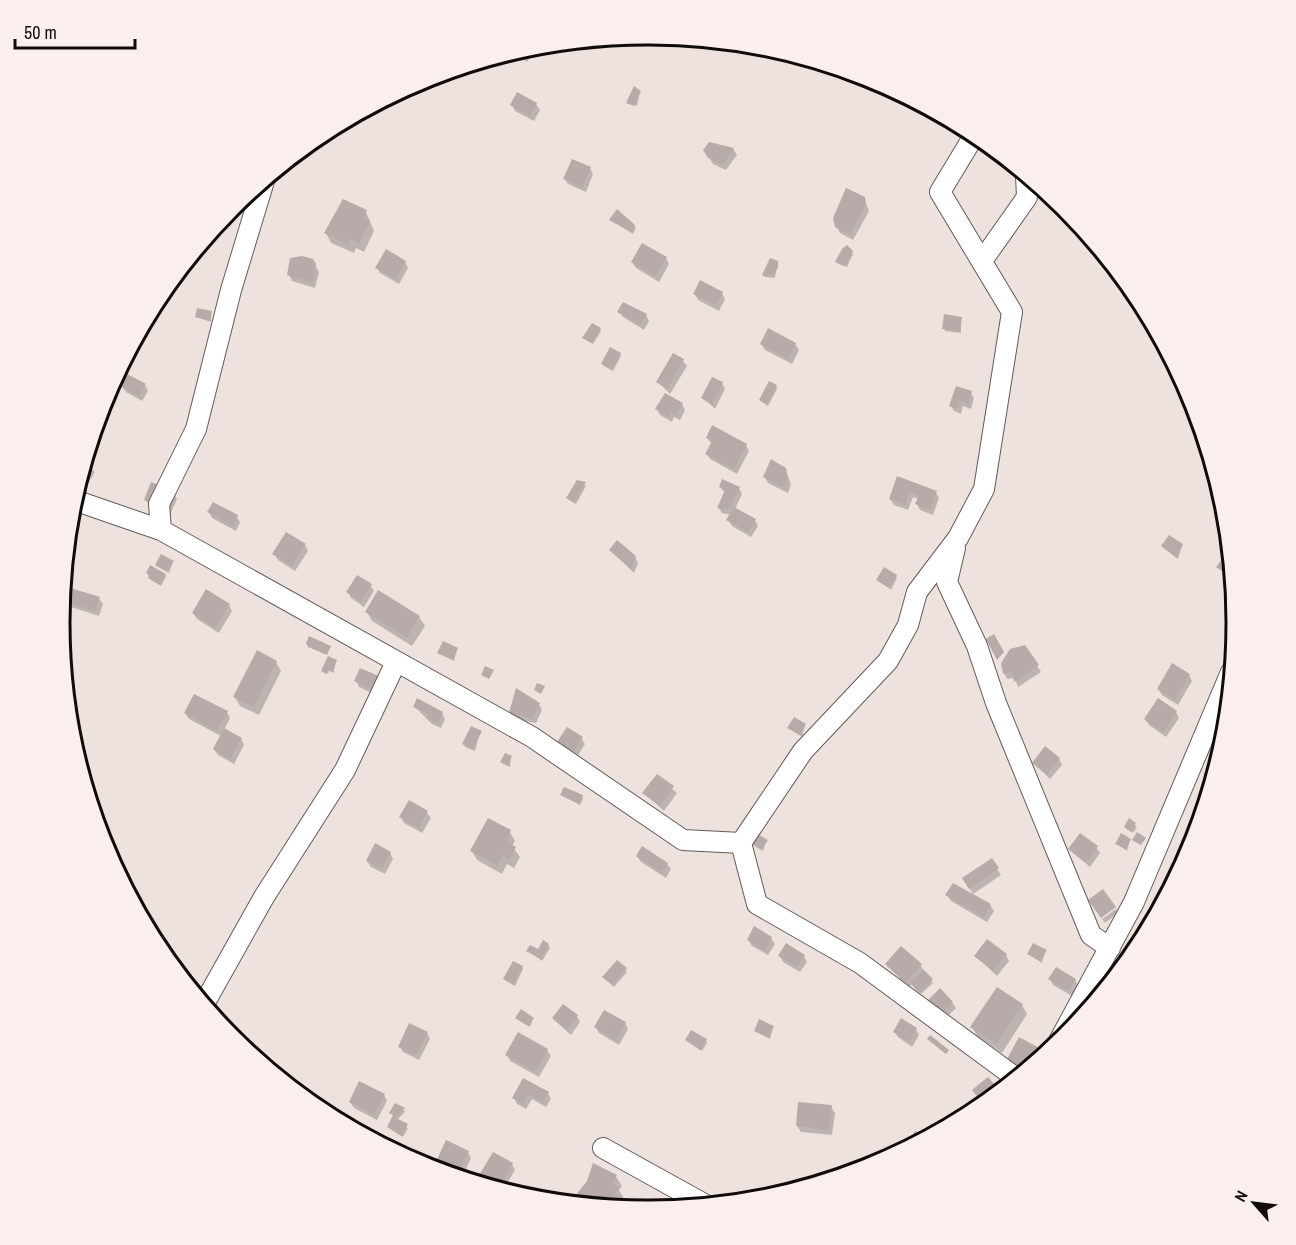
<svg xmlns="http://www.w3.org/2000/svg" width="1296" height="1245" viewBox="0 0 1296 1245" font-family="'Archivo Narrow',sans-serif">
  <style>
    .shadow { fill: #0003 }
    .building { fill: #b6aba8 }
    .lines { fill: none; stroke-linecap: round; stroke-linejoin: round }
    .minor-casing { stroke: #645b58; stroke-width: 22 }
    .minor { stroke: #fff; stroke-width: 20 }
    .rim { fill: none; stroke: #100c0b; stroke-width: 3 }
  </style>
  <rect width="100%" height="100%" fill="#ede2de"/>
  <path class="shadow" d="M539,45L527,62L515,51L534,46Z
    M640,92L637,106L628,102Z
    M536,104L540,110L534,121L515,111L512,105Z
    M710,143L733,149L737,155L726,170L713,164L705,150Z
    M590,168L593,174L586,192L568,184L564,178Z
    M864,198L869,211L853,240L840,233L836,226Z
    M366,212L374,231L364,252L356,248L354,253L331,243L326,233Z
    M611,220L634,226L636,228L633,234Z
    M852,252L853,254L847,267L838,264L837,262Z
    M666,258L669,264L659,282L636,268L632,262Z
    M312,260L319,272L315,288L292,281L289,275Z
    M405,262L408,268L399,284L380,273L377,268Z
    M777,263L775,278L765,277L763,275Z
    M722,293L725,299L719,311L698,300L695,294Z
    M619,311L646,315L649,321L644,330L623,317Z
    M211,313V322L197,317Z
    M961,318V333L945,331L944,328Z
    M600,329L601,331L593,344L586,340L584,338Z
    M761,344H795L799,350L792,364L765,350Z
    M620,354L621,356L613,371L604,366L603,364Z
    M674,355L683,361L687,366L670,394L658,382Z
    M722,383L725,389L715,409L703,397Z
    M145,385L148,391L142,401L126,392L122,386Z
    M776,386L777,389L768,406L761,400Z
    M971,393L974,398L971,409L963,406L961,414L954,411L951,406Z
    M682,404L685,410L680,420L674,417L672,422L660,415L657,409Z
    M707,438L746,445L749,451L737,474L710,459L707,454L711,443Z
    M85,463L95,472L86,487L79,483Z
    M785,469L791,484L788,493L768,483L765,477Z
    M898,478L936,493L939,498L933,515L920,510L917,504L919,499L913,497L908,510L894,505L890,499Z
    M578,482L586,486L576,504L568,498Z
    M720,487L739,488L742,494L735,509L755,520L758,526L751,537L732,526L728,520L731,515L722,513L718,507L725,493Z
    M174,493L177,499L170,515L149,506L146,500Z
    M209,512L237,517L240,522L236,531L212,518Z
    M305,545L308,551L295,571L278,560L274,554Z
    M1182,545L1178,559L1164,548Z
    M610,550L635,557L638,563L634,573Z
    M1229,553L1232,581L1218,567Z
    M173,562L169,573L157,565Z
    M147,573L165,575L166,577L161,586L151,580Z
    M896,576L897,578L891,590L878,580Z
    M371,586L374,591L364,607L351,598L348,592Z
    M379,592L419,617L425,626L412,646L372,621L367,612Z
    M99,599L103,604L99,616L68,606L65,600Z
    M229,605L232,611L219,633L197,619L193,613Z
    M1025,647L1041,672L1018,687L1015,678L1007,679L1004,673Z
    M457,649L454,661L439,653Z
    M335,661L334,673L329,671L327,674L324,673L323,671Z
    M276,662L281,671L259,715L240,706L235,697Z
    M1189,675L1192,681L1178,705L1162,695L1158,689Z
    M356,681L384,685L378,696L359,687Z
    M539,704L542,710L536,723L514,719L510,713Z
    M415,707L442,713L445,719L441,728L432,724Z
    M227,712L230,718L224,730L241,739L244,745L234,764L218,755L214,749L221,736L189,719L185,713Z
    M1176,712L1179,718L1166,737L1149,725L1145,719Z
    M805,725L802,737L789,728Z
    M480,732L475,751L465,747L464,744Z
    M581,738L585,744L577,757L562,748L559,742Z
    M511,757L510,767L503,764L502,762Z
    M1059,759L1062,765L1050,779L1034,763Z
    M657,776L677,793L664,811L644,793Z
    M561,795L582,796L583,799L580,805Z
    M409,802L427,813L431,818L422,833L404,823L401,817Z
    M1130,821L1137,827L1133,833L1125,827Z
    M510,832L515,841L512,846L520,857L514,868L507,864L502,874L477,860L472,851Z
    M1130,840L1127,851L1117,844Z
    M766,841L763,851L749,843Z
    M1096,847L1100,853L1090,867L1070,850Z
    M390,853L393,859L385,874L371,867L367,861Z
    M637,856L667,864L671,869L666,878L641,862Z
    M991,860L1001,875L973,894L967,884Z
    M947,895L990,905L994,911L987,922L951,901Z
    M1116,909L1118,913L1105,923L1102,919Z
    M755,928L771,938L775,944L768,955L752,946L748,940Z
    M548,945L550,948L542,961L528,951H538Z
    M1045,952L1042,963L1028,954Z
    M1006,955L1009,961L997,976L976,956Z
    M780,956H804L807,962L800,972L783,962Z
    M887,965H920L933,983L921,994L912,984L909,987Z
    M522,967L523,969L515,986L506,981L505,979Z
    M625,969L627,972L614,987L606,979Z
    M1050,979L1075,980L1078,986L1072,996L1053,985Z
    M930,1000L952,1002L956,1008L946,1018Z
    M1022,1005L1027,1014L1002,1053L977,1036L972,1027Z
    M577,1016L580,1022L571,1035L553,1019Z
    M533,1019L530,1027L519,1020Z
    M625,1023L628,1029L619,1045L599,1033L596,1027Z
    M773,1027L770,1039L756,1031Z
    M916,1029L919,1035L912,1047L898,1037L895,1032Z
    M427,1033L430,1039L419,1060L403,1052L400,1047Z
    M687,1040H706L707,1043L702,1051Z
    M547,1050L551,1056L539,1077L510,1061L507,1055Z
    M1040,1050L1043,1055L1023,1071L1012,1065L1009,1059Z
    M524,1080L548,1093L551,1099L546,1107L532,1099L526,1109L517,1104L514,1098Z
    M384,1095L387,1101L377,1120L354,1108L350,1102Z
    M831,1107L835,1113L832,1135L801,1132L797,1126Z
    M404,1110L405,1112L397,1120L408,1128L403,1137L388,1127L394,1116L391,1113Z
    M468,1152L471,1158L462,1178L438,1170L436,1166Z
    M512,1164L515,1170L503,1190L487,1185L480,1177Z
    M594,1165L616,1177L622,1186L619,1190L623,1197L618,1208L576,1203L574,1200L588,1181Z"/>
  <path class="building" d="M530,47L523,57L516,51Z
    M634,86L641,91L634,106L626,103Z
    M517,92L537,103L530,116L510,105Z
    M709,142L734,148L723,165L708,158L703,150Z
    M572,159L591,167L583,187L563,179Z
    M846,188L865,197L866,204L850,235L835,227L833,218Z
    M343,199L367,210L364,218L370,220L359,243L351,239L348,245L324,233Z
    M617,209L635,225L631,232L609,220Z
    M642,243L667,257L655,277L631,262Z
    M847,245L853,251L845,266L835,262L842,249Z
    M386,249L406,261L395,279L375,268Z
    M302,256L313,259L316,264L313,283L287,275L290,258Z
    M770,258L778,261V267L774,276L768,274L767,277L762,275Z
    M700,280L723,292L716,306L693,294Z
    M623,302L647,314L640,325L617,312Z
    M197,308L212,311L210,321L195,317Z
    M944,314L962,317L960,331L942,329Z
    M592,323L601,328L592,343L582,338Z
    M768,328L796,343L788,359L760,344Z
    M610,347L621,353L612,369L601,364Z
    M673,353L684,359L667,389L656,382Z
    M127,374L146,384L139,396L120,386Z
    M712,377L723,382L712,405L701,398Z
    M769,381L777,385L767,405L759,400Z
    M956,386L972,391L968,404L960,401L958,409L949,406Z
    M665,393L683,403L676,415L671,412L668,417L655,409Z
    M712,425L747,444L734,469L705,454L712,441L706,438Z
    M771,459L786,468L788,478L785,488L763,477Z
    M85,461L92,465L82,482L80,481Z
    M897,476L937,491L930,510L915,504L919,495L910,492L905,505L889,499Z
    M722,479L740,487L729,509L717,508L725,490L719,487Z
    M577,480L586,482L574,503L566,498Z
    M151,482L175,492L167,510L144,500Z
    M213,502L238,515L233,526L207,512Z
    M734,507L756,519L748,532L726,520Z
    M286,532L306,544L292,566L272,554Z
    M1169,535L1183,544L1177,558L1161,546Z
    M617,540L636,556L631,569L609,550Z
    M1229,550L1232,578L1216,567Z
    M161,554L174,561L167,572L155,565Z
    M150,565L166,574L160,585L148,578L149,575L146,573Z
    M884,567L897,575L889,588L876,580Z
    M357,575L372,584L361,602L346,592Z
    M67,587L100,597L96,611L63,601Z
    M206,589L230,604L215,628L192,613Z
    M378,590L420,616L407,638L365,612Z
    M994,634L1004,652L997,660L986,639Z
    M309,636L331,646L327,655L308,647L306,643Z
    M443,641L458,648L453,660L437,653Z
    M1025,645L1039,665L1014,682L1012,672L1003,674L1001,663L1010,649Z
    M257,650L277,661L254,707L233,697Z
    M328,656L337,660L333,672L328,669L326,673L321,671Z
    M1172,663L1190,674L1175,700L1157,689Z
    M485,666L494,670L489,679L481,675Z
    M360,668L381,677L375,691L354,681Z
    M537,683L545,686L541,694L534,690Z
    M516,688L540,703L532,718L509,713Z
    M194,694L228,711L217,731L184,713Z
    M417,698L443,712L438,723L427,718L428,714L413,707Z
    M1158,698L1177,711L1163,732L1144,719Z
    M794,717L806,724L800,735L787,728Z
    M471,726L482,731L473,749L462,744Z
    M567,727L583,737L573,752L557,742Z
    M224,728L242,738L230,759L213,749Z
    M1045,746L1060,758L1047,775L1032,763Z
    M505,753L512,756L508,765L500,762Z
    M657,774L674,786L660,806L642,793Z
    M564,787L583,795L579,804L560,795Z
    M409,800L428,811L419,828L399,817Z
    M1206,800L1199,822L1194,820Z
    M488,818L511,830L506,841L516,847L509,859L502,855L497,865L470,851Z
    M1129,818L1136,823L1131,832L1124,827Z
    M752,831L768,840L762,849L746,840Z
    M1137,832L1146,838L1141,845L1132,840Z
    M1080,833L1098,846L1086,863L1068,849Z
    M1121,833L1131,839L1126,849L1115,844Z
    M375,843L391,852L382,869L366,861Z
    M642,846L668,863L662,873L636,856Z
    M992,858L999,868L969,889L962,878Z
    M1172,868L1179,871L1168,890L1163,887Z
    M953,883L991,904L984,917L945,895Z
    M1103,889L1116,907L1101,918L1088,900Z
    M754,926L772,937L765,951L747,940Z
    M987,939L1007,954L993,971L974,956Z
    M543,940L549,944L541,959L526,951L530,945L538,949Z
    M786,943L805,955L797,967L778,956Z
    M1033,943L1047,950L1040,961L1027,954Z
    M901,946L922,964L905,983L885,964Z
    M617,960L627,968L612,985L602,977Z
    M513,961L523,966L513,984L503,979Z
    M1056,967L1076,979L1068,991L1048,979Z
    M924,970L933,979L919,993L910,983Z
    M997,987L1023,1004L996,1044L970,1027Z
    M940,988L953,1002L942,1013L928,1000Z
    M563,1004L578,1015L567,1030L552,1018Z
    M521,1009L534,1018L528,1026L515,1018Z
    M604,1010L626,1022L616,1040L594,1027Z
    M901,1018L917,1028L909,1042L893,1032Z
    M759,1019L774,1026L769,1038L754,1031Z
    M409,1023L428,1032L416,1055L398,1047Z
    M691,1030L707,1039L700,1050L685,1040Z
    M518,1032L548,1049L535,1072L505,1055Z
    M930,1035L949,1050L946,1054L927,1039Z
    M1019,1037L1041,1049L1034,1063L1026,1069L1007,1059Z
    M988,1077L1000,1091L983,1104L972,1090Z
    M523,1078L549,1092L543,1102L528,1094L523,1104L512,1098Z
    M359,1081L385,1094L374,1115L349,1102Z
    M798,1102L832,1105L829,1130L796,1126Z
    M395,1103L405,1108L396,1118L408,1124L401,1136L387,1127L393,1115L389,1113Z
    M915,1131L928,1136L911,1145H909Z
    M446,1140L469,1151L457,1176L434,1166Z
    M890,1147L899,1152L882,1161Z
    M493,1152L513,1163L498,1189L478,1177Z
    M593,1163L617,1175L613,1184L619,1187L608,1207L579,1204L572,1200L587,1181Z"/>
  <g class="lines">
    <g class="minor-casing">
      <path id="minor" d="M982,261L1027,197L1026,176
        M74,500L161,530L159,504L196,429L231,290L264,181
        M161,530L532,737L683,840L741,843L757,904L860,963L1016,1078
        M955,548L947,582L977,646L996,703L1091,935L1110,948
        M741,843L803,751L888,661L908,625L917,592L958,538L984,489L1012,312L940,192L975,134
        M204,1004L264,897L345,770L396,662
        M1058,1043L1134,902L1231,672
        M603,1148L706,1205"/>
    </g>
    <use href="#minor" class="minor"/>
  </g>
  <path d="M0 0H1296V1245H0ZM647 45H649A577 577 0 0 1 1226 622V623A577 577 0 0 1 649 1200H647A577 577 0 0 1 70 623V622A577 577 0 0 1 647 45Z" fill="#faefec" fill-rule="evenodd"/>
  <path class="rim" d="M647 45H649A577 577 0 0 1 1226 622V623A577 577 0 0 1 649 1200H647A577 577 0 0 1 70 623V622A577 577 0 0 1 647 45Z"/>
  <g transform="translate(1254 1203) rotate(298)" stroke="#faefec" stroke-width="4.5" paint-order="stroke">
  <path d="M0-4.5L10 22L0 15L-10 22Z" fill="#100c0b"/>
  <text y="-9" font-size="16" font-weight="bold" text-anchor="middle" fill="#100c0b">N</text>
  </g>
  <path d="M15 39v9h120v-9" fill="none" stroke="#100c0b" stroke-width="3"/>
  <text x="24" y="39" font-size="18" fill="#100c0b" stroke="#faefec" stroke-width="4.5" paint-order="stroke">50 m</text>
</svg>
